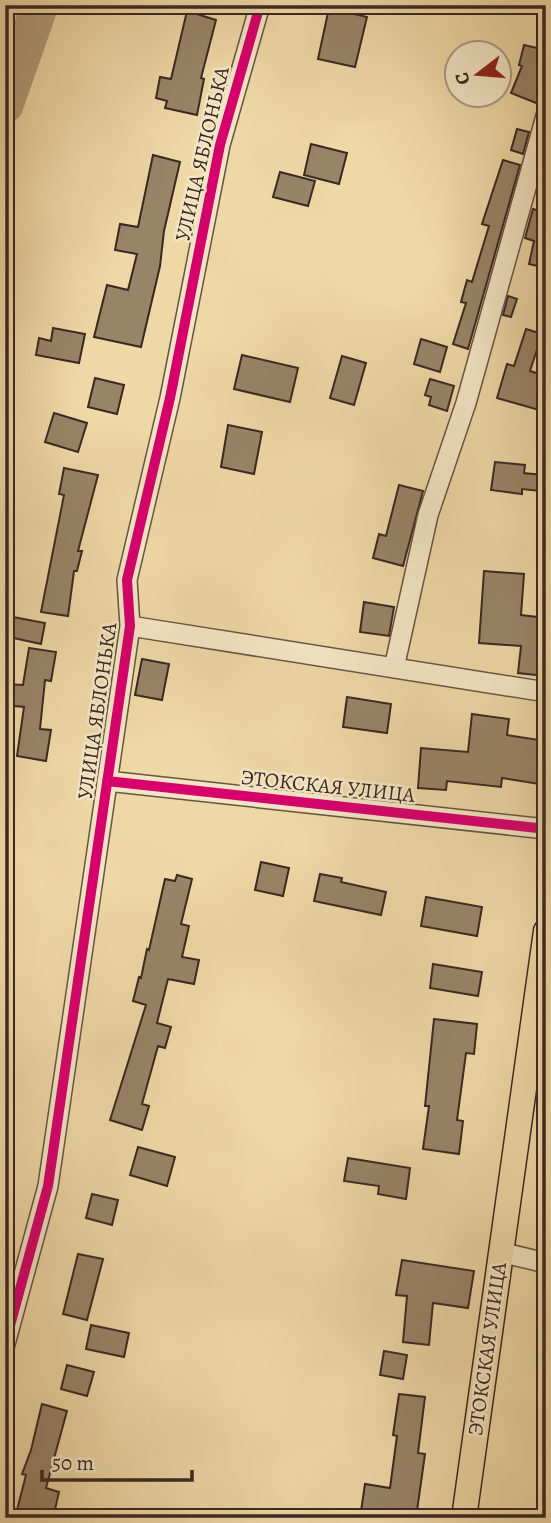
<svg xmlns="http://www.w3.org/2000/svg" width="551" height="1523" viewBox="0 0 551 1523" font-family="Alegreya,serif">
  <style>
    .lines { fill: none; stroke-linecap: round; stroke-linejoin: round }
    .river { stroke: #b19c79; stroke-width: 37 }
    .building { fill: #988467; stroke: #3a2822; stroke-width: 2 }
    .minor-casing { stroke: #675443; stroke-width: 22 }
    .major-casing { stroke: #3a2822; stroke-width: 27 }
    .minor { stroke: #f4e6c5; stroke-width: 19 }
    .major { stroke: #eed8a6; stroke-width: 24 }
    .cycleway-casing { stroke: #f4e6c5; stroke-width: 15 }
    .cycleway { stroke: #d6006c; stroke-width: 10 }
    .labels { text-anchor: middle; stroke-width: 5; stroke-linejoin: round; paint-order: stroke }
    .street-label { font-size: 21px; fill: #3a2822; stroke: #f4e6c5 }
  </style>
  <rect width="100%" height="100%" fill="#eed8a6"/>
  <filter id="stains"><feTurbulence type="fractalNoise" baseFrequency=".00286" numOctaves="4"/><feColorMatrix values="0 0 0 0 .2 0 0 0 0 .09 0 0 0 0 .02 0 0 0 .5 -.17"/></filter>
  <radialGradient id="worn" r=".72"><stop offset=".6" stop-color="#630" stop-opacity="0"/><stop offset="1" stop-color="#630" stop-opacity=".3"/></radialGradient>
  <g class="lines">
    <path class="river" d="M5,105L40,5"/>
  </g>
  <path class="building" d="M329,8L367,17L355,67L318,59Z
    M187,11L216,20L201,78L204,79L197,115L165,108L167,101L156,98L160,77L171,79Z
    M524,45L546,50V104L541,105L511,93L522,66L519,65Z
    M517,129L529,132L523,154L511,150Z
    M311,144L347,153L339,184L304,175Z
    M153,155L180,162L164,231L160,266L141,347L94,337L107,285L128,290L137,254L115,250L120,224L138,227Z
    M503,160L520,165L468,349L453,344L466,303L461,302L467,280L472,282L489,226L482,224Z
    M280,172L315,181L308,206L273,197Z
    M533,209L546,213V268L529,264L534,241L525,238Z
    M508,296L517,299L511,317L503,315Z
    M53,328L85,334L79,363L36,355L39,338L51,341Z
    M526,329L542,334L530,371L546,376V412L497,398L507,364L514,366Z
    M421,339L447,347L440,372L414,364Z
    M242,355L298,368L290,402L234,389Z
    M342,356L366,363L354,405L330,398Z
    M95,378L124,385L117,414L88,407Z
    M430,379L454,386L447,411L429,405L431,397L425,395Z
    M54,413L87,423L78,452L45,442Z
    M228,425L262,432L254,474L221,467Z
    M495,462L525,465L524,473L542,475L540,491L522,489V494L491,490Z
    M64,468L98,475L78,551H82L77,571H74L68,616L41,612L64,495L59,494Z
    M399,485L423,491L403,566L373,558L379,534L386,536Z
    M484,571L524,574L521,615L546,618L545,676L518,673L521,646L479,643Z
    M364,602L394,607L389,636L360,632Z
    M13,617L45,623L41,644L9,637Z
    M29,648L56,652L51,681L45,680L40,729L51,730L46,761L17,756L24,707L5,705V684L23,685Z
    M142,659L169,664L162,700L135,695Z
    M347,697L391,704L387,733L343,727Z
    M472,714L509,719L507,735L546,741V785L502,778L501,787L447,781L446,790L418,788L421,748L468,752Z
    M261,862L289,868L283,896L255,890Z
    M320,874L342,878L341,882L386,892L381,915L314,901Z
    M177,875L192,879L181,924L189,926L182,957L199,960L194,984L168,979L157,1023L171,1027L165,1048L158,1046L142,1104L149,1106L142,1130L110,1120L146,1005L133,1001L139,977L141,978L147,949L149,950L165,879L175,881Z
    M426,897L482,907L477,936L421,926Z
    M433,964L482,972L478,996L430,988Z
    M434,1019L477,1024L474,1054L466,1053L457,1120L463,1121L459,1154L423,1149L429,1106H425Z
    M138,1147L175,1157L167,1186L130,1175Z
    M348,1158L410,1168L406,1199L378,1194L379,1186L344,1181Z
    M92,1194L118,1200L112,1225L86,1218Z
    M78,1254L103,1259L87,1320L63,1314Z
    M402,1260L474,1271L468,1308L433,1303L429,1345L403,1342L407,1296L396,1295Z
    M91,1325L129,1333L124,1357L86,1349Z
    M384,1351L407,1355L403,1379L380,1375Z
    M67,1365L94,1372L87,1396L61,1389Z
    M399,1394L425,1397L418,1453L425,1454L416,1518H360L365,1484L390,1488L397,1436L393,1435Z
    M42,1404L67,1411L46,1488L59,1492L53,1518L17,1510L26,1475L22,1474L31,1450Z"/>
  <g class="lines">
    <g class="minor-casing">
      <path id="minor" d="M130,626L546,692
        M394,668L428,515L466,403L546,116
        M107,781L546,829
        M500,1252L546,1263
        M5,1344L48,1186L130,626L127,580L170,398L220,145L260,5"/>
    </g>
    <g class="major-casing">
      <path id="major" d="M464,1518L546,931"/>
    </g>
    <use href="#minor" class="minor"/>
    <use href="#major" class="major"/>
    <g class="cycleway-casing">
      <path id="cycleway" d="M107,781L546,829
        M5,1344L48,1186L130,626L127,580L170,398L220,145L260,5"/>
    </g>
    <use href="#cycleway" class="cycleway"/>
  </g>
  <g class="labels">
    <g class="street-label">
      <text transform="translate(202 154) rotate(-77)" y="7">УЛИЦА ЯБЛОНЬКА</text>
      <text transform="translate(97 711) rotate(-82)" y="7">УЛИЦА ЯБЛОНЬКА</text>
      <text transform="translate(328 786) rotate(6)" y="7">ЭТОКСКАЯ УЛИЦА</text>
      <text transform="translate(487 1349) rotate(-82)" y="7">ЭТОКСКАЯ УЛИЦА</text>
    </g>
  </g>
  <rect width="551" height="1523" fill="none" stroke="#eed8a6" stroke-width="28"/>
  <rect x="7" y="7" width="537" height="1509" fill="none" stroke="#3a2822" stroke-width="3.5"/>
  <rect x="14" y="14" width="523" height="1495" fill="none" stroke="#3a2822" stroke-width="2"/>
  <g transform="translate(478 74) rotate(254)"><circle r="33" fill="#f4e6c5" stroke="#aa9a84" stroke-width="2"/>
  <path d="M0-5L12 26L0 18L-12 26Z" fill="#8f2418"/>
  <text y="-10" font-size="19" font-weight="bold" text-anchor="middle" fill="#3a2822">С</text>
  </g>
  <path d="M42 1470v10h150v-10" fill="none" stroke="#3a2822" stroke-width="3.5"/>
  <text x="52" y="1470" font-size="21" fill="#3a2822" stroke="#f4e6c5" stroke-width="5" paint-order="stroke">50 m</text>
  <rect width="100%" height="100%" filter="url(#stains)"/>
  <rect width="100%" height="100%" fill="url(#worn)"/>
</svg>
